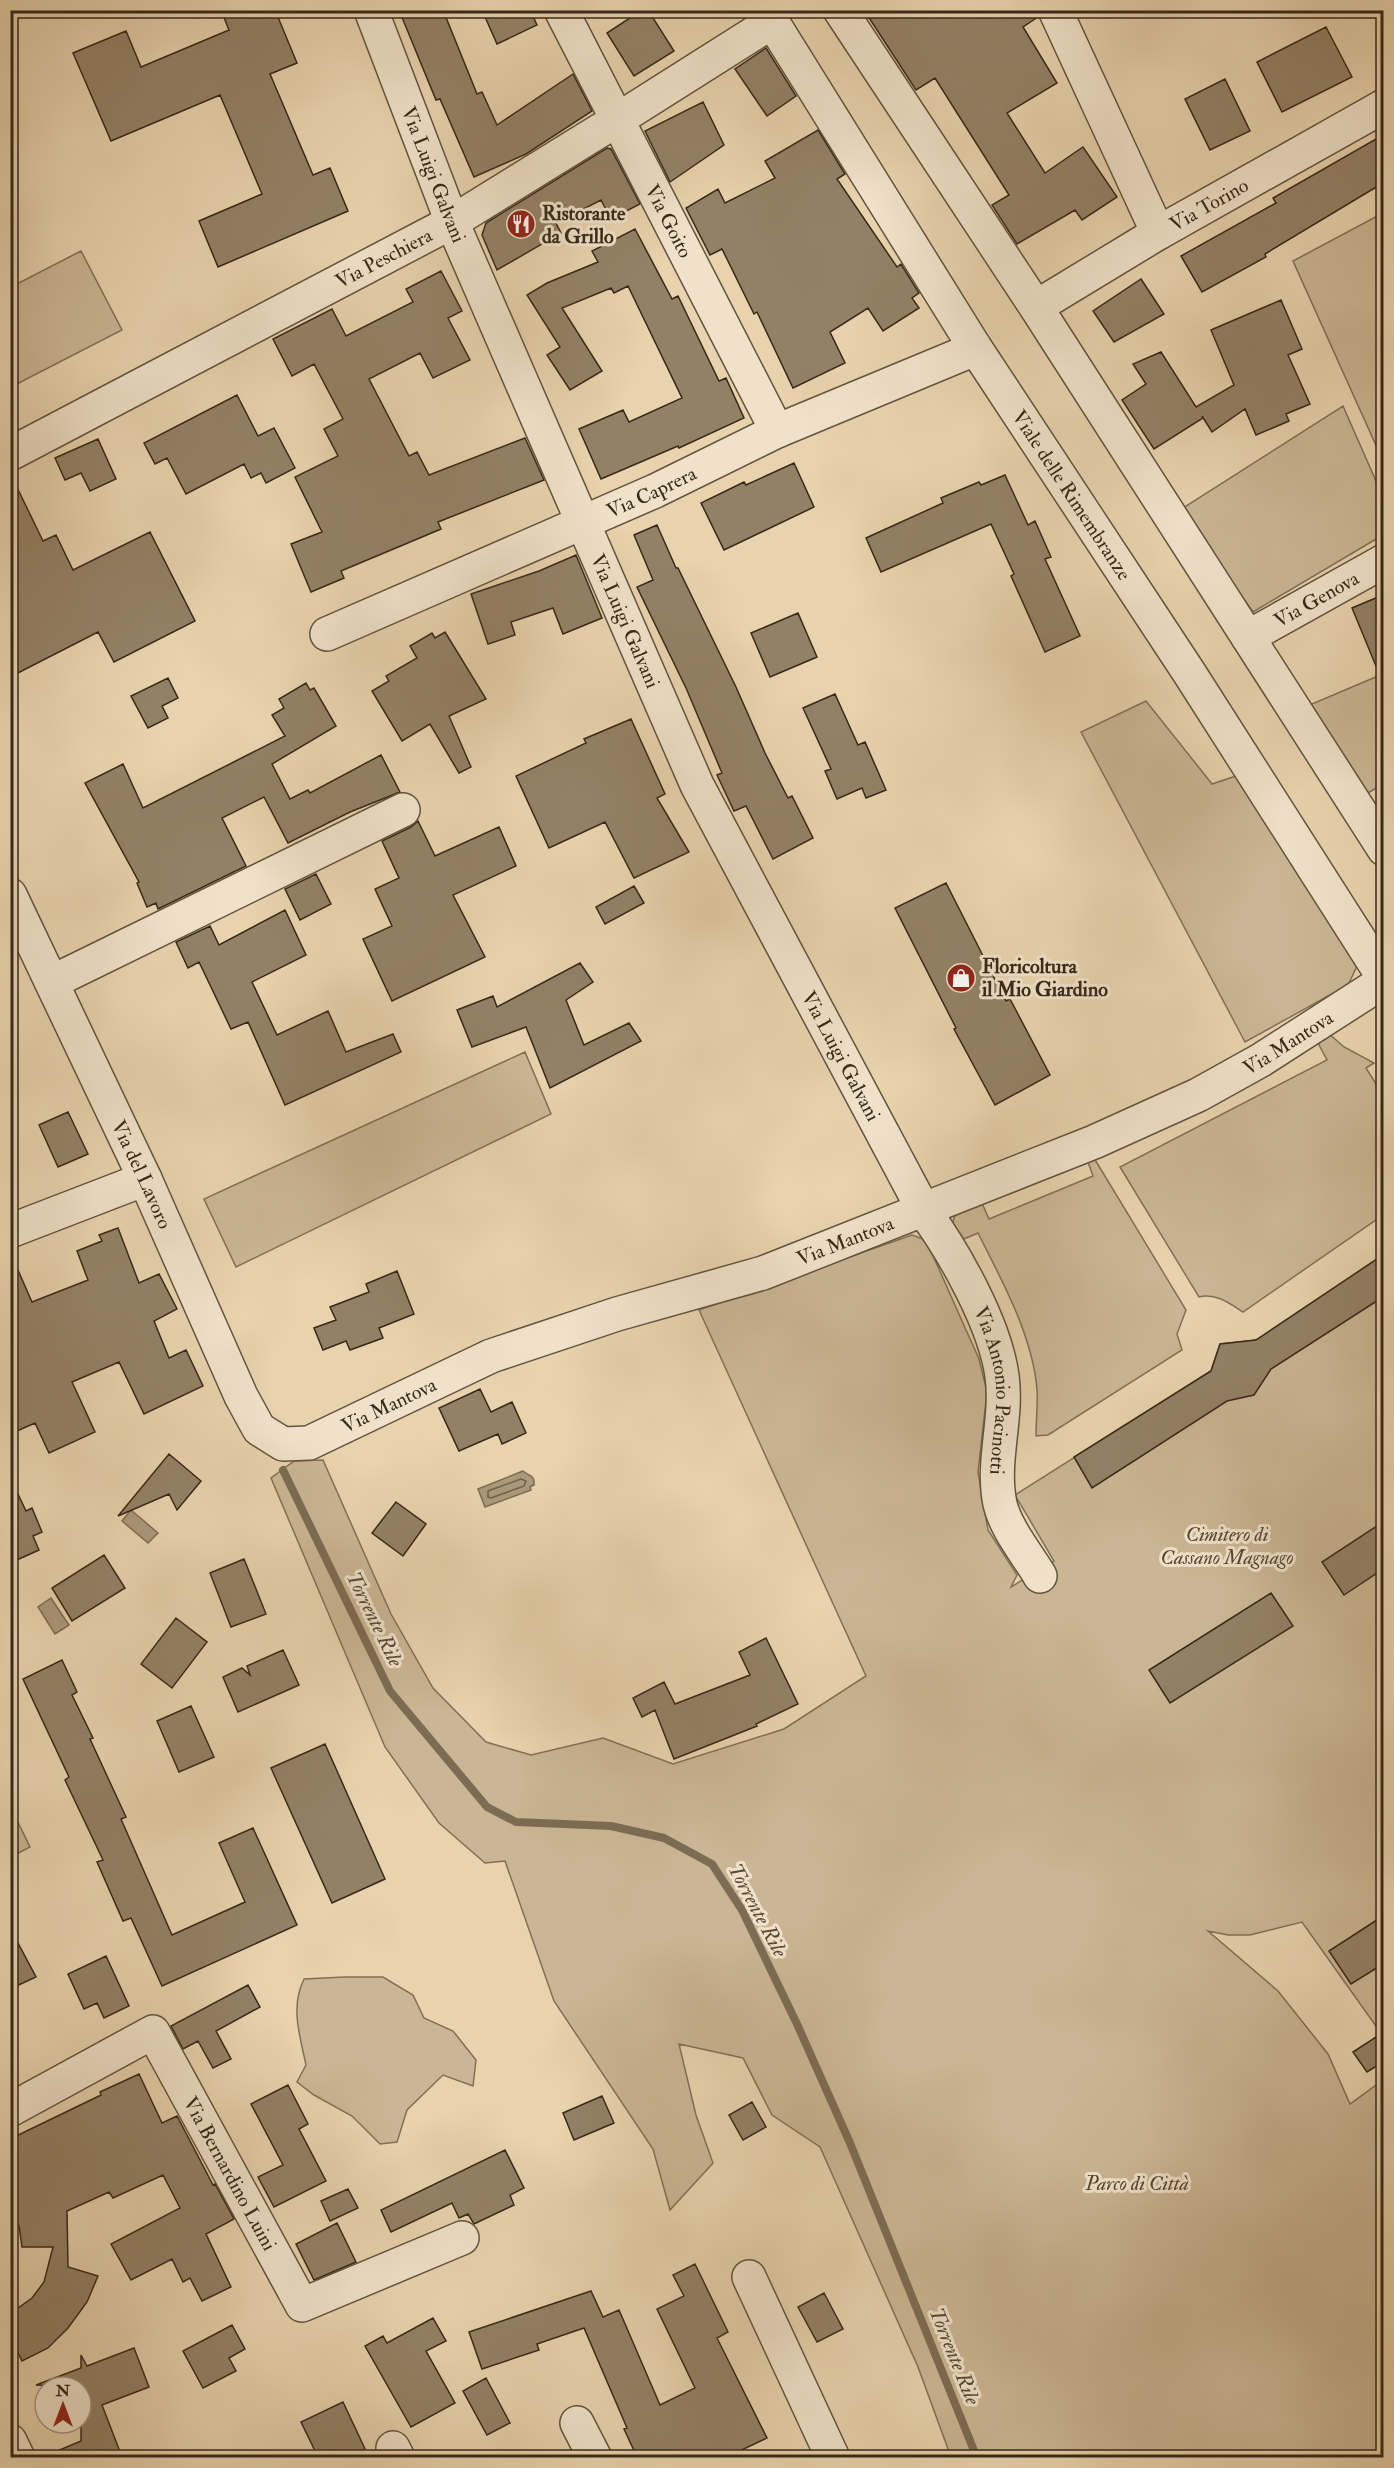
<svg xmlns="http://www.w3.org/2000/svg" width="1394" height="2468" viewBox="0 0 1394 2468" font-family="'IM FELL Double Pica',serif">
  <style>
    .green { fill: #cab694; stroke: #807056; stroke-width: 1.5 }
    .water { fill: #ab997b; stroke: #7c6c53; stroke-width: 1.5 }
    .lines { fill: none; stroke-linecap: round; stroke-linejoin: round }
    .shore { stroke: #70614a; stroke-width: 1.5 }
    .stream { stroke: #7c6c53; stroke-width: 8 }
    .building { fill: #938166; stroke: #362918; stroke-width: 1.5 }
    .minor-casing { stroke: #62543e; stroke-width: 36 }
    .minor { stroke: #f0e2ca; stroke-width: 33 }
    .labels { text-anchor: middle; stroke-width: 6; stroke-linejoin: round; paint-order: stroke }
    .street-label { font-size: 20px; fill: #362918; stroke: #f0e2ca }
    .poi-label { font-size: 20px; font-weight: bold; fill: #362918; stroke: #f0e2ca; text-anchor: start }
    .park-label { font-size: 20px; font-style: italic; fill: #544531; stroke: #f0e2ca }
    .water-label { font-size: 21px; font-style: italic; fill: #594b36; stroke: #f0e2ca }
  </style>
  <rect width="100%" height="100%" fill="#e8d3ae"/>
  <filter id="stains"><feTurbulence type="fractalNoise" baseFrequency=".00333" numOctaves="4"/><feColorMatrix values="0 0 0 0 .2 0 0 0 0 .09 0 0 0 0 .02 0 0 0 .5 -.17"/></filter>
  <radialGradient id="worn" r=".72"><stop offset=".6" stop-color="#630" stop-opacity="0"/><stop offset="1" stop-color="#630" stop-opacity=".3"/></radialGradient>
  <path class="green" d="M1383,213V461L1293,261Z
    M81,251L122,330L11,387V287Z
    M1343,406L1383,497V535L1253,612L1180,510Z
    M1383,674V784L1363,796L1307,706Z
    M1146,701L1212,784L1239,775L1359,962L1348,985L1245,1042L1081,732Z
    M1327,1032L1344,1047L1374,1063L1366,1068L1383,1095V1215L1243,1312C1229,1303 1216,1293 1199,1297L1120,1167L1327,1060L1318,1043Z
    M525,1052L551,1114L236,1267L204,1199Z
    M1094,1158L1186,1310L1177,1334L1182,1350L1048,1435L1036,1436C1036,1420 1038,1404 1037,1389C1032,1334 1002,1281 978,1233L957,1242C947,1211 956,1214 981,1201L989,1219L1093,1176L1087,1159Z
    M912,1235L926,1240L979,1359L987,1392L978,1472L988,1530L1017,1575L1011,1587L1054,1561L1015,1495L1211,1371L1220,1344L1256,1340L1383,1255V2036L1302,1922L1250,1935H1228L1208,1931L1278,1991L1328,2054L1350,2104L1383,2080V2457H951L918,2367L820,2147L772,2115L743,2058L679,2044L696,2115L713,2163L670,2210L653,2149L554,2001L505,1861L485,1863L439,1823L385,1747L271,1478L294,1461L323,1460L391,1614L433,1688L486,1742L531,1755L603,1738L673,1764L784,1729L866,1676L699,1310Z
    M10,1806L30,1847L11,1857H10Z
    M345,1977H383L413,1995L424,2018L453,2031L476,2060L473,2086L443,2075L407,2110L397,2142L380,2144L352,2116L314,2095L297,2082L306,2065C300,2036 290,2007 304,1979Z"/>
  <path class="water" d="M523,1471C528,1476 535,1474 534,1485L530,1487L531,1490L485,1507L478,1489Z
    M131,1510L158,1533L148,1543L122,1521Z
    M51,1598L69,1625L55,1634L38,1607Z"/>
  <g class="lines">
    <path class="shore" d="M521,1479L526,1481L524,1486L491,1498L488,1497V1491Z"/>
    <path class="stream" d="M283,1470L390,1691L487,1807L516,1822L611,1826L664,1838L712,1864L742,1910L797,2024L850,2143L977,2458"/>
  </g>
  <path class="building" d="M221,10H275L297,63L270,74L313,175L330,168L348,211L218,267L199,221L262,194L220,95L111,141L73,53L126,31L141,67L229,30Z
    M399,10H443L477,94L482,92L497,125L573,74L592,111L526,154L474,177L440,99L436,100Z
    M482,10H530L537,25L497,44Z
    M642,10H648L674,51L634,76L607,33Z
    M864,10H1037L1038,17L1023,27L1057,83L1007,113L1045,173L1083,147L1117,197L1082,220L1075,210L1017,244L992,205L1009,195L935,78L916,90Z
    M1326,27L1352,77L1282,112L1257,62Z
    M766,48L796,96L767,116L735,69Z
    M1225,79L1250,131L1210,150L1185,99Z
    M703,102L724,145L670,182L645,131Z
    M818,130L845,174L837,179L897,267L901,264L919,293L912,298L919,308L883,331L868,308L830,332L845,363L793,388L757,312L754,314L722,249L710,255L686,208L718,189L725,203L775,178L765,161Z
    M1383,135V183L1265,254L1266,257L1202,292L1181,256L1276,203L1273,198Z
    M607,148L611,149L640,204L611,219L601,200L556,223L561,233L497,270L482,235L486,223Z
    M635,229L672,299L678,296L719,381L726,378L744,418L679,448L678,446L601,479L579,429L623,410L629,422L682,398L628,286L614,293L611,288L562,308L602,371L570,390L547,355L560,347L527,295L547,283L598,262L592,251Z
    M441,271L462,311L448,318L470,360L433,378L420,353L369,379L409,456L417,452L429,475L525,438L544,480L438,522L441,529L341,571L344,578L311,592L291,544L322,532L295,477L338,456L324,429L343,419L314,364L292,376L273,339L332,309L346,336L413,302L406,289Z
    M1141,279L1164,314L1114,342L1093,311Z
    M1281,300L1302,349L1288,355L1310,404L1286,414L1289,421L1256,435L1245,409L1212,432L1202,416L1203,418L1154,449L1122,400L1146,384L1133,364L1161,352L1196,407L1234,385L1211,330Z
    M237,395L258,436L274,428L295,468L266,483L261,473L251,478L244,464L186,494L167,458L155,464L144,443Z
    M98,439L116,479L90,491L81,473L65,480L55,458Z
    M794,463L814,507L724,550L701,503L744,482L746,485Z
    M10,473L43,541L56,535L73,570L150,532L195,621L114,662L98,632L10,677Z
    M1005,475L1028,525L1035,521L1051,557L1045,559L1080,636L1045,652L1011,576L1014,574L991,524L881,572L866,538L943,503L941,498L979,482L981,485Z
    M657,525L676,568H678L736,687L765,753L788,798L792,796L813,838L773,859L746,806L734,811L717,775L722,773L686,688L637,587L653,580L634,535Z
    M576,555L602,618L563,634L553,608L511,622L515,635L488,644L471,594L539,571Z
    M1383,595V683L1352,608Z
    M798,613L817,657L770,677L751,633Z
    M445,632L486,699L449,716L471,767L459,773L430,724L402,741L372,691L389,681L386,676L417,658L410,646L432,633L435,638Z
    M168,678L178,698L162,706L168,718L148,728L131,696Z
    M306,683L310,690L314,688L336,726L272,764L290,799L308,790L310,793L381,755L400,792L350,812L288,843L264,797L222,818L246,866L158,909L156,903L147,907L137,883L139,882L85,783L123,764L143,808L285,736L272,715L284,708L279,699Z
    M835,694L858,745L865,742L886,790L866,798L862,788L837,799L825,771L831,769L803,708Z
    M631,719L665,794L657,798L689,852L634,878L605,822L549,848L516,776L586,743L584,739Z
    M418,821L435,856L499,827L516,866L453,895L485,957L392,1001L363,939L392,926L375,889L399,878L382,841L411,827Z
    M316,874L331,904L300,920L285,889Z
    M946,883L1006,1001L1010,999L1050,1075L995,1105L954,1029L956,1028L895,908Z
    M634,886L644,903L605,924L596,907Z
    M285,910L306,955L252,982L277,1035L328,1011L346,1052L393,1034L401,1052L285,1105L248,1022L231,1029L199,962L188,968L176,942L210,926L219,945Z
    M580,963L593,982L566,1000L584,1045L629,1023L641,1041L550,1088L526,1027L472,1047L457,1010L493,996L497,1007Z
    M68,1112L88,1154L58,1167L39,1125Z
    M118,1228L139,1283L159,1274L177,1309L154,1321L169,1358L186,1350L203,1386L144,1414L119,1362L72,1382L95,1432L49,1453L35,1423L10,1434V1252L32,1302L88,1280L77,1251L102,1241L99,1235Z
    M1383,1255V1297L1271,1369L1254,1395L1227,1401L1092,1488L1074,1457L1211,1371L1220,1344L1256,1340Z
    M397,1271L414,1314L379,1328L383,1338L350,1350L346,1341L323,1350L314,1328L336,1320L330,1307L369,1292L366,1284Z
    M480,1389L491,1412L512,1402L526,1433L502,1444L498,1434L459,1451L439,1408Z
    M169,1454L201,1481L177,1510L169,1494L118,1516Z
    M10,1477L26,1511L32,1508L42,1532L33,1536L39,1550L10,1563Z
    M396,1502L426,1524L403,1556L372,1533Z
    M1383,1522V1569L1344,1595L1322,1562Z
    M104,1555L125,1588L72,1621L52,1588Z
    M244,1559L266,1614L231,1627L210,1573Z
    M1271,1593L1293,1626L1170,1703L1149,1670Z
    M176,1618L207,1642L172,1688L141,1664Z
    M766,1638L798,1704L756,1724L757,1726L674,1759L655,1710L642,1717L633,1698L664,1682L675,1704L750,1675L739,1652Z
    M283,1650L299,1685L238,1712L223,1677L242,1668L250,1675L247,1666Z
    M62,1660L77,1692L72,1695L93,1738L90,1739L126,1817L121,1819L172,1935L245,1902L219,1843L253,1828L297,1925L162,1986L131,1918L123,1921L97,1862L103,1860L65,1780L69,1777L23,1679Z
    M191,1706L214,1757L179,1772L157,1721Z
    M325,1744L385,1879L332,1903L271,1768Z
    M1383,1916V1964L1351,1984L1329,1951Z
    M10,1928L36,1977L10,1989Z
    M106,1956L129,2006L104,2018L97,2003L84,2009L68,1974Z
    M248,1985L260,2007L216,2031L231,2059L213,2068L198,2041L183,2049L171,2026Z
    M1376,2037L1383,2049V2062L1367,2072L1353,2052Z
    M139,2074L162,2123L177,2116L213,2185L215,2184L234,2219L206,2234L231,2287L202,2301L190,2278L183,2282L172,2259L131,2280L111,2244L180,2208L163,2175L113,2198L109,2192L67,2211L68,2267L98,2276L87,2302L68,2328L48,2348L22,2361L10,2336V2314L32,2298L44,2282L53,2247H22L19,2226L10,2210V2139L101,2095L100,2092Z
    M288,2085L308,2124L299,2129L326,2181L274,2207L258,2177L283,2165L251,2104Z
    M602,2096L614,2123L574,2140L563,2113Z
    M752,2102L766,2127L743,2140L729,2115Z
    M505,2150L524,2188L510,2195L514,2205L474,2224L468,2214L459,2218L452,2203L391,2232L381,2210Z
    M348,2189L358,2208L330,2221L321,2201Z
    M337,2223L356,2262L314,2280L296,2244Z
    M695,2264L728,2332L717,2338L767,2438L727,2457H637L624,2429L627,2428L584,2328L537,2344L539,2350L482,2369L469,2332L591,2291L603,2317L619,2310L660,2405L695,2388L657,2309L684,2296L673,2275Z
    M824,2293L843,2329L817,2342L798,2307Z
    M433,2318L446,2341L426,2351L455,2403L411,2427L365,2346L383,2336L387,2343Z
    M232,2325L245,2349L229,2358L236,2371L203,2388L183,2351Z
    M134,2348L149,2387L102,2405L122,2457H43L81,2441V2387L36,2385L81,2368V2355L87,2366Z
    M486,2378L510,2423L487,2435L463,2391Z
    M343,2402L365,2449L348,2457H318L301,2422Z"/>
  <g class="lines">
    <g class="minor-casing">
      <g id="minor">
        <path id="s1" d="M371,10L452,222L697,785L924,1211C954,1252 995,1324 1002,1376C1008,1418 991,1462 1000,1504C1006,1529 1027,1554 1040,1576"/>
        <path id="s2" d="M561,10L777,431"/>
        <path id="s3" d="M765,10L974,346L1190,674L1384,978"/>
        <path d="M840,10L1036,307L1384,849"/>
        <path d="M1055,10L1158,233"/>
        <path id="s4" d="M1036,307L1158,233L1384,106"/>
        <path id="s5" d="M10,454L452,222L617,120L772,22"/>
        <path id="s6" d="M327,634L655,491L777,431L965,353L974,346"/>
        <path id="s7" d="M1248,637L1384,561"/>
        <path id="s8" d="M10,895L145,1179L241,1396L259,1429L283,1444L309,1443L491,1356L617,1314L763,1273L1094,1142L1198,1095L1261,1060L1384,981"/>
        <path d="M52,982L403,810"/>
        <path d="M10,1231L145,1179"/>
        <path id="s9" d="M10,2110L153,2032L302,2305L462,2238"/>
        <path d="M749,2277L833,2458"/>
        <path d="M577,2423L595,2458"/>
        <path d="M10,2441L18,2458"/>
        <path d="M393,2448L398,2458"/>
      </g>
    </g>
    <use href="#minor" class="minor"/>
  </g>
  <defs>
    <g id="restaurant-disc" transform="scale(1.5)"><circle r="9.5" fill="#8f2418" stroke="#f0e2ca"/><path d="M-5-6h1v4h1v-4h1v4h1v-4h1v5L-1.5 .5V6h-2V.5L-5-1ZM5-6V6H3V1.5H1.5Q1.5-4 5-6Z" fill="#fff"/></g>
    <g id="shop-disc" transform="scale(1.5)"><circle r="9.5" fill="#8f2418" stroke="#f0e2ca"/><path d="M-5-2.5h2.3a2.7 3.5 0 0 1 5.4 0H5L5.5 6h-11ZM-1.5-2.5h3a1.5 2.3 0 0 0-3 0Z" fill="#fff"/></g>
  </defs>
  <g fill-rule="evenodd">
    <use href="#restaurant-disc" x="521" y="224"/>
    <use href="#shop-disc" x="961" y="978"/>
  </g>
  <g class="labels">
    <g class="street-label">
      <text dy="7" stroke="none"><textPath href="#s1" startOffset="176">Via Luigi Galvani</textPath></text>
      <text dy="7" stroke="none"><textPath href="#s4" startOffset="201">Via Torino</textPath></text>
      <text dy="7" stroke="none"><textPath href="#s2" startOffset="237">Via Goito</textPath></text>
      <text dy="7" stroke="none"><textPath href="#s5" startOffset="422">Via Peschiera</textPath></text>
      <text dy="7" stroke="none"><textPath href="#s6" startOffset="354">Via Caprera</textPath></text>
      <text dy="7" stroke="none"><textPath href="#s3" startOffset="574">Viale delle Rimembranze</textPath></text>
      <text dy="7" stroke="none"><textPath href="#s7" startOffset="78">Via Genova</textPath></text>
      <text dy="7" stroke="none"><textPath href="#s1" startOffset="662">Via Luigi Galvani</textPath></text>
      <text dy="7" stroke="none"><textPath href="#s8" startOffset="1704">Via Mantova</textPath></text>
      <text dy="7" stroke="none"><textPath href="#s1" startOffset="1148">Via Luigi Galvani</textPath></text>
      <text dy="7" stroke="none"><textPath href="#s8" startOffset="309">Via del Lavoro</textPath></text>
      <text dy="7" stroke="none"><textPath href="#s8" startOffset="1218">Via Mantova</textPath></text>
      <text dy="7" stroke="none"><textPath href="#s1" startOffset="1521">Via Antonio Pacinotti</textPath></text>
      <text dy="7" stroke="none"><textPath href="#s8" startOffset="732">Via Mantova</textPath></text>
      <text dy="7" stroke="none"><textPath href="#s9" startOffset="324">Via Bernardino Luini</textPath></text>
    </g>
    <g class="poi-label">
      <text x="542" y="220">Ristorante<tspan x="542" dy="23">da Grillo</tspan></text>
      <text x="982" y="973">Floricoltura<tspan x="982" dy="23">il Mio Giardino</tspan></text>
    </g>
    <g class="park-label">
      <text x="1227" y="1541">Cimitero di<tspan x="1227" dy="23">Cassano Magnago</tspan></text>
      <text x="1137" y="2190">Parco di Città</text>
    </g>
    <g class="water-label">
      <text transform="translate(375 1619) rotate(64)" y="7">Torrente Rile</text>
      <text transform="translate(758 1910) rotate(62)" y="7">Torrente Rile</text>
      <text transform="translate(955 2356) rotate(68)" y="7">Torrente Rile</text>
    </g>
  </g>
  <rect width="1394" height="2468" fill="none" stroke="#e8d3ae" stroke-width="36"/>
  <rect x="12" y="12" width="1370" height="2444" fill="none" stroke="#362918" stroke-width="3"/>
  <rect x="18" y="18" width="1358" height="2432" fill="none" stroke="#362918" stroke-width="1.5"/>
  <g transform="translate(63 2405)"><circle r="28" fill="#f0e2ca" stroke="#a69883" stroke-width="1.5"/>
  <path d="M0-4.5L10 22L0 15L-10 22Z" fill="#8f2418"/>
  <text y="-9" font-size="16" font-weight="bold" text-anchor="middle" fill="#362918">N</text>
  </g>
  <rect width="100%" height="100%" filter="url(#stains)"/>
  <rect width="100%" height="100%" fill="url(#worn)"/>
</svg>
